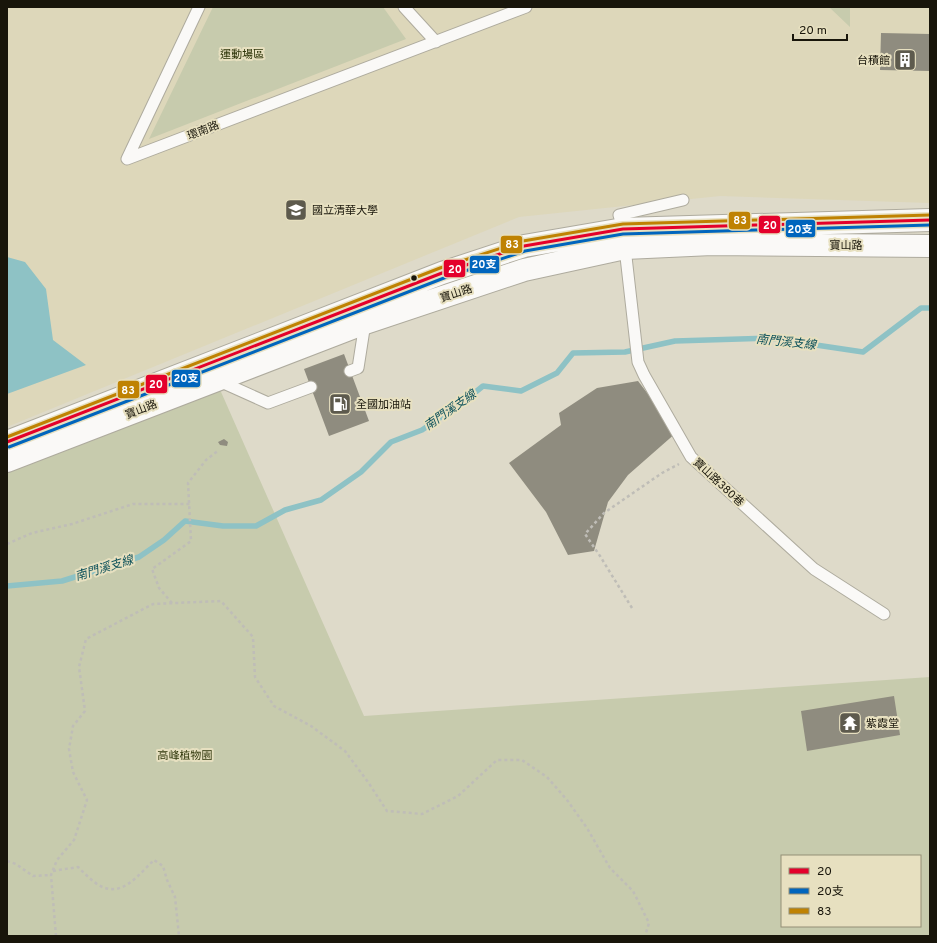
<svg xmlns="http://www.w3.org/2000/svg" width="937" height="943" viewBox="0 0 937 943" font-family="Overpass,'Noto Sans TC',sans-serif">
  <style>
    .built { fill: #ddd7ba }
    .green { fill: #c7cbad; fill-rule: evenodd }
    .water { fill: #8ec2c5 }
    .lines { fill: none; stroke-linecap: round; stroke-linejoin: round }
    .stream { stroke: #8ec2c5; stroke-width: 5.5 }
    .building { fill: #8f8c7f }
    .service-casing { stroke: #aeab9e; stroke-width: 13 }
    .tertiary-casing { stroke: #aeab9e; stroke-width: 24 }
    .path { stroke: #bfbdb7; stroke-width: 2.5; stroke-dasharray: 3 3; stroke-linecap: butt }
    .service { stroke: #faf9f7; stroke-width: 11 }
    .tertiary { stroke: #faf9f7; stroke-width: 22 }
    .bus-1-casing { stroke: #e7e0c0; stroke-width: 6 }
    .bus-2-casing { stroke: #e7e0c0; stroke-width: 6 }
    .bus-3-casing { stroke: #e7e0c0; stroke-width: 6 }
    .bus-1 { stroke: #e4002b; stroke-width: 3 }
    .bus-2 { stroke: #0065bd; stroke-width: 3 }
    .bus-3 { stroke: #bf8202; stroke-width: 3 }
    .bus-dot { fill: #18150a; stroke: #e7e0c0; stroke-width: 1.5 }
    .labels { text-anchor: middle; stroke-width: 4; stroke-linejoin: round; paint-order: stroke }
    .park-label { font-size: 11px; fill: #2e3509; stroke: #e7e0c0 }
    .poi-label { font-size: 11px; fill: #18150a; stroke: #e7e0c0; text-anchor: start }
    .street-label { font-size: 11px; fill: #18150a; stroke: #e7e0c0 }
    .water-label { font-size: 12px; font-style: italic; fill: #0d515a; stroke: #e7e0c0 }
    .line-badge { stroke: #e7e0c0; stroke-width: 1.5 }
    .badge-label { font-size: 11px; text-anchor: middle; font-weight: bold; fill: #fff }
  </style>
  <rect width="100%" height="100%" fill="#dedac9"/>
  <path class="built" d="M7,7H930V203L720,196L519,217L7,427Z"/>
  <path class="green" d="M213,7H383L406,39L149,139Z
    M829,7H850V27Z
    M214,376L364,716L930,677V936H7V468ZM782,856H920V926H782Z"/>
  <path class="water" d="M7,257L25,262L46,289L53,340L86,365L7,394Z"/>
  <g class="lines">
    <path class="stream" d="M7,586L62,581L139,557L164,540L185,521L223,526H256L285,510L321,500L361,472L391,442L422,430L462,403L483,386L521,391L557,373L573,353L625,352L675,341L769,338L863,352L921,308H930"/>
  </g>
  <path class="building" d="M881,33L930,34V71L880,70Z
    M344,354L369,421L329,436L304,369Z
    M638,381L677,432L628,475L608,502L594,551L568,555L546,512L509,463L561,425L559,413L597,388Z
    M224,439L228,442L227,446L220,445L218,442Z
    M894,696L900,735L807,751L801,711Z"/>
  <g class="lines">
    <g class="service-casing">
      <path id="service" d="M199,7L127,159L526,7
        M404,7L436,42
        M623,229L619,215L683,200
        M625,248L638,362L644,375L691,457L814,569L884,614
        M350,371L358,368L365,323
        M217,380L268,403L311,387"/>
    </g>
    <g class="tertiary-casing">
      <path id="tertiary" d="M7,442L442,273L524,246L623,229L930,220
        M7,461L365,323L524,270L625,248L712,244L930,246"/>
    </g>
    <path class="path" d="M7,544L32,533L72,524L133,504H190
      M172,603L159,588L152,569L191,541L188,483L206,460L219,450
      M632,608L600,556L585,534L604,513L662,473L679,464
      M7,861L16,864L33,876L51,875
      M53,871L78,867C84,873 90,879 97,884C121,900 138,875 154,860L163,866L167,880L175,897L179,936
      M56,936L51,875L57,860L74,840L87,800L73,772L69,749L73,726L85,711L79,667L86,639L153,604L221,601L253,637L255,677L274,706L311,726L345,751L368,782L387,811L422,814L458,796L497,760H522L547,777L567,800L587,828L610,868L633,891L649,923L645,936"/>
    <use href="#service" class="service"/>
    <use href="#tertiary" class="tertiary"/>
    <g class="bus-1-casing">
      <path id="bus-1" d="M7,442L442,273L524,246L623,229L930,220"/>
    </g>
    <g class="bus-2-casing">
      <path id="bus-2" d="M9,447L444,278L525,251L623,234L930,225"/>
    </g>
    <g class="bus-3-casing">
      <path id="bus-3" d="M7,437L440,268L523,241L623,224L930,215"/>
    </g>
    <use href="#bus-1" class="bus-1"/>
    <use href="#bus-2" class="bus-2"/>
    <use href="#bus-3" class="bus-3"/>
  </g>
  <defs>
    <g id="building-square" transform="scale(1.15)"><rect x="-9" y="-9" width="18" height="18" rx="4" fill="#5d5a4d" stroke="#e7e0c0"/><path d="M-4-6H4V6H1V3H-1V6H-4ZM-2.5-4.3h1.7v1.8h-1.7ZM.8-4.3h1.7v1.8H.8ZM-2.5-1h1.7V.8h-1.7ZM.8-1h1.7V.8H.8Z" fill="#fff"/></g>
    <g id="university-square" transform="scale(1.15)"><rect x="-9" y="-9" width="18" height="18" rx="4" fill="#5d5a4d" stroke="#e7e0c0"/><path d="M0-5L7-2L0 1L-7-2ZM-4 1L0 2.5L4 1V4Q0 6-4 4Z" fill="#fff"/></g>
    <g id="fuel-square" transform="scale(1.15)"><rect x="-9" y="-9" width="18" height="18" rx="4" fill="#5d5a4d" stroke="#e7e0c0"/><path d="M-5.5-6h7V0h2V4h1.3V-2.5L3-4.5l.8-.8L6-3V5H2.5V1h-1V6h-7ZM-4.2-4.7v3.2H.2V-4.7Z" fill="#fff"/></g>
    <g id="temple-square" transform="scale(1.15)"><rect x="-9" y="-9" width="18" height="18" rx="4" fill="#5d5a4d" stroke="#e7e0c0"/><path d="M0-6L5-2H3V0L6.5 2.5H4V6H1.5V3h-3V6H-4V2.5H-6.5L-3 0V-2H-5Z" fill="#fff"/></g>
  </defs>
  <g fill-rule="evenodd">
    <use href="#building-square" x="905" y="60"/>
    <use href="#university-square" x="296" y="210"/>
    <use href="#fuel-square" x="340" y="404"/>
    <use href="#temple-square" x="850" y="723"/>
  </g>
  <circle class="bus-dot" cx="414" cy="278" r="3.5"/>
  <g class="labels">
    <g class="park-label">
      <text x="242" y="58">運動場區</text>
      <text x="185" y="759">高峰植物園</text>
    </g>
    <g class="poi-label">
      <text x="890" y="64" text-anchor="end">台積館</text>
      <text x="312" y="214">國立清華大學</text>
      <text x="356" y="408">全國加油站</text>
      <text x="866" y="727">紫霞堂</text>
    </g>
    <g class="street-label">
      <text transform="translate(203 130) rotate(-21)" y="4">環南路</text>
      <text x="846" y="249">寶山路</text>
      <text transform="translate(456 293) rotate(-18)" y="4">寶山路</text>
      <text transform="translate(141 409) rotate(-21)" y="4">寶山路</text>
      <text transform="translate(719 482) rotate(43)" y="4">寶山路380巷</text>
    </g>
    <g class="water-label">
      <text transform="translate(786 342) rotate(6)" y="4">南門溪支線</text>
      <text transform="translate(450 410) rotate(-35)" y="4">南門溪支線</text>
      <text transform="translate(104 568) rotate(-17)" y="4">南門溪支線</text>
    </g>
  </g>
  <g class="line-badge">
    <rect x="728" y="211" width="23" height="19" rx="4" fill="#bf8202"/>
    <rect x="758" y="215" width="23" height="19" rx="4" fill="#e4002b"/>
    <rect x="785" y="219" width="31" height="19" rx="4" fill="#0065bd"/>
    <rect x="500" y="235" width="23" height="19" rx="4" fill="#bf8202"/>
    <rect x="469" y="255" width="31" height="19" rx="4" fill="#0065bd"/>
    <rect x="443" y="259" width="23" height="19" rx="4" fill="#e4002b"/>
    <rect x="171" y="369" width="30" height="19" rx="4" fill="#0065bd"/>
    <rect x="145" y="374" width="23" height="20" rx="4" fill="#e4002b"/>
    <rect x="117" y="380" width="23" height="19" rx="4" fill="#bf8202"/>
  </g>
  <g class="badge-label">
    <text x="740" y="224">83</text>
    <text x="770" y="229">20</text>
    <text x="800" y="233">20支</text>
    <text x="512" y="248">83</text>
    <text x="484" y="268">20支</text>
    <text x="455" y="273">20</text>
    <text x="186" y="382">20支</text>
    <text x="156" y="388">20</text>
    <text x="128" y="394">83</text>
  </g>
  <rect width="937" height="943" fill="none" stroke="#18150a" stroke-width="16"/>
  <rect x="781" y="855" width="140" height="72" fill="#e7e0c0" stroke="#948f77"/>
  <rect x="789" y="868" width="20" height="6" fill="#e4002b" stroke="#948f77"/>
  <text x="817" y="875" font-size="12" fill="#18150a">20</text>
  <rect x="789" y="888" width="20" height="6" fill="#0065bd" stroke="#948f77"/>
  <text x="817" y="895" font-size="12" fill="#18150a">20支</text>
  <rect x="789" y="908" width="20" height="6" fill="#bf8202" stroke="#948f77"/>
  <text x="817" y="915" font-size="12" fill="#18150a">83</text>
  <path d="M793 34v6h54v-6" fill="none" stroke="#18150a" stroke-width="2"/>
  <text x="799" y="34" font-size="12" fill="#18150a" stroke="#e7e0c0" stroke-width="3" paint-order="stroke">20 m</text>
</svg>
